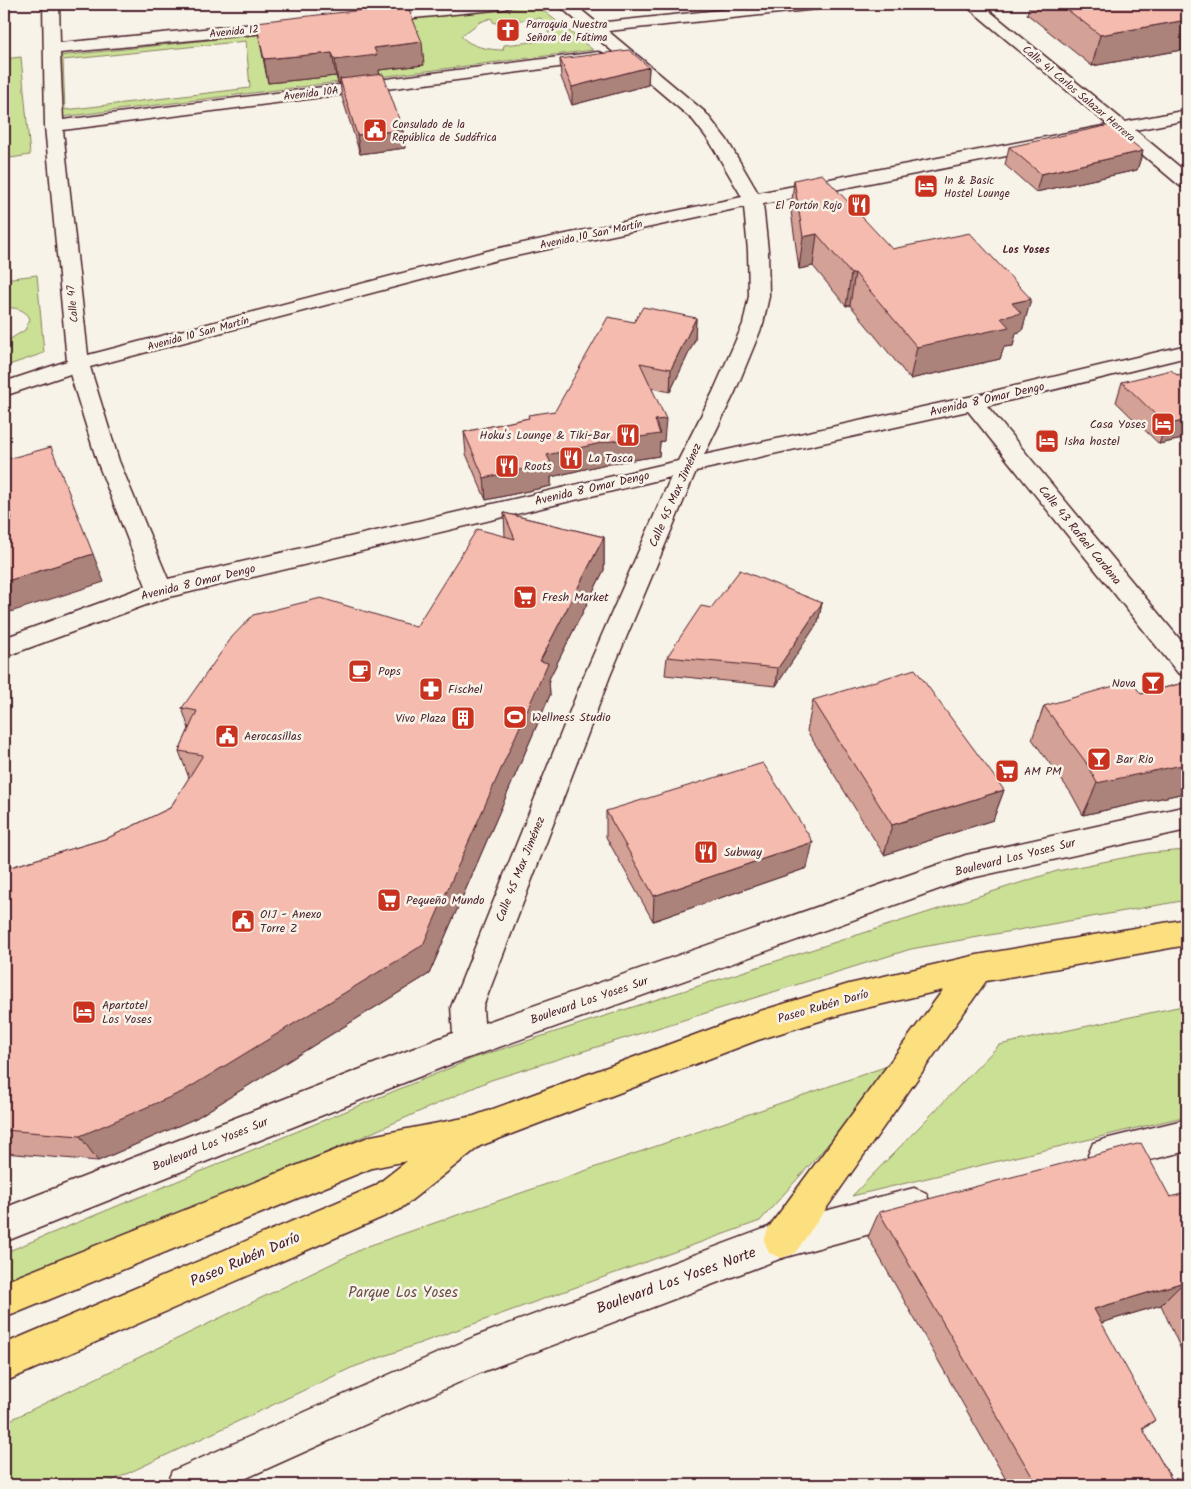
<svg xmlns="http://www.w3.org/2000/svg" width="1191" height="1489" viewBox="0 0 1191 1489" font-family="Kalam,sans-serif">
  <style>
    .green { fill: #cae095; stroke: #8a8060; fill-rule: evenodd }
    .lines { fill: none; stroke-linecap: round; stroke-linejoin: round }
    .minor-casing { stroke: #4a1f2b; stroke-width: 3 }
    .highway-casing { stroke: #4a1f2b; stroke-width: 3 }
    .minor { fill: #f7f3e8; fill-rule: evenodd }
    .highway { fill: #fce080; fill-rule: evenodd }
    .wall { fill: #d3a196; stroke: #4a1f2b }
    .shaded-wall { fill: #ac837a; stroke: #4a1f2b }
    .building { fill: #f5bbae; stroke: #4a1f2b }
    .labels { text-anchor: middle; stroke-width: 5; stroke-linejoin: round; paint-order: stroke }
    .far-poi-label { font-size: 11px; fill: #4a1f2b; stroke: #f7f3e8; text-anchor: start }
    .far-street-label { font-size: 11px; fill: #4a1f2b; stroke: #f7f3e8 }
    .far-neighbourhood-label { font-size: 11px; font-weight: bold; fill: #4a1f2b; stroke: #f7f3e8 }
    .street-label { font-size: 12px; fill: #4a1f2b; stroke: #f7f3e8 }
    .poi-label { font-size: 12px; fill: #4a1f2b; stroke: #f7f3e8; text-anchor: start }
    .near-street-label { font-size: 15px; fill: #4a1f2b; stroke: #f7f3e8 }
    .near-park-label { font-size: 15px; fill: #6a4f46; stroke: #f7f3e8 }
  </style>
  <rect width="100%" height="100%" fill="#f7f3e8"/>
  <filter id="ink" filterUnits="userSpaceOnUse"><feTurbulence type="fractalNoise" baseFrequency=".02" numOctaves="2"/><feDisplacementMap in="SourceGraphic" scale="10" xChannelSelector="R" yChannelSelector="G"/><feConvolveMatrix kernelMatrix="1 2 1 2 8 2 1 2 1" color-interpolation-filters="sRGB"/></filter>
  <g filter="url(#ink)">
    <path class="green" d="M536,5L593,50L62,117L59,56ZM491,18L494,23L541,18L552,40L504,45L503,50C490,50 470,47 461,36L480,22ZM246,41L250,88L65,110L63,60Z
      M21,57L30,155L4,159V59Z
      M37,275L44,353L6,366L4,360V343L25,330L30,319C26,309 14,307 4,308V279Z
      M1187,850V900L911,949L491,1080L174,1220L4,1284V1253L474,1058L1057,871L1148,853Z
      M1187,1005V1116L852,1196L999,1045Z
      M902,1061L760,1221L351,1368L103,1485H4V1423L368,1246Z"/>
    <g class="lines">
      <g class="minor-casing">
        <path id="minor" d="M43,4H59L60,43L294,20L300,22L302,25L300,28L294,30L60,53L63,120L598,52L604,54L606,57L604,60L598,62L63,130L88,355L495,249L742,197L710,142L693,120L557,4H574L597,23L776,4H825L823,7L817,9L608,31L705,112L727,140L758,193L1108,125L964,4H981L1125,122L1187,110V120L1135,130L1187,173V188L1180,186L1118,134L763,204L768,251L769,296L763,324L735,392L704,455L973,396L1187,345V357L987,406L1187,648V676L1178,673L968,411L696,471L610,676L483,1007L484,1023L966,855L1187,806V830L967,879L446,1066L4,1242V1208L453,1033L451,1007L584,676L671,477L165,598L4,657V638L146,586L97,461L70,374L4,396V382L67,361L45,126ZM744,207L748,251L749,296L743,324L713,392L678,461L168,579L119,461L90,367L497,260Z
          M460,4H512L510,7L504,9L374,22L368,20L366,17L368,14L374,12Z
          M1187,1119V1151L1105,1171L1093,1167L1088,1155L1093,1143L1105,1139Z
          M914,1188L926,1193L931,1205L926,1217L914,1222L782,1258L482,1372L231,1485H166L172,1471L474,1337L782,1222Z"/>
      </g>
      <g class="highway-casing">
        <path id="highway" d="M1187,919V945L986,981L795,1253L782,1258L769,1253L764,1240L769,1227L943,990L849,1012L758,1040L480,1146L399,1210L4,1382V1344L375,1186L407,1161L372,1168L4,1318V1282L371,1136L474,1116L757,1012L849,984L977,955Z"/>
      </g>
      <use href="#minor" class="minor"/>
      <use href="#highway" class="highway"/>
    </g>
    <path class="wall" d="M1030,4H1187V49L1092,66L1027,14Z
      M256,22L424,65L379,70V74L405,148L360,154L342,97L340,83H338L336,76L268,83Z
      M560,59L649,67L648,85L572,105L561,77Z
      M1009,147L1143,151L1137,170L1036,192L1005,165Z
      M794,180L892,249L1031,299L1022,331L1016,333L1013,346L1004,347L1000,359L910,379L850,305L846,306L813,266L799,269L791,211Z
      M696,318L695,340L670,392L652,388L664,441L660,442L659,456L606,464L551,477V486L486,500L466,454L464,432L529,418L555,411Z
      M1187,373V438L1159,444L1116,402L1122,382L1177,375Z
      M504,513L604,537V570L549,679L550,695L429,974L196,1118L98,1161L4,1153V869L108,838L170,808L189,778L179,751L189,729L182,708L416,627L505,536Z
      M822,603L818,622L776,686L665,675L667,657L711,608Z
      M1187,682V780L1180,794L1083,815L1071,793L1032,739L1044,706L1141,694Z
      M813,700L1004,790L993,820L884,855L807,731Z
      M606,811L807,868L653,921L606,837Z
      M1187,1193V1363L1161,1305L1101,1323L1143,1430L1175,1485H1009L868,1237L879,1212L1170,1197Z"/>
    <path class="shaded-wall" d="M1187,20V49L1092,66L1100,35Z
      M422,42L424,65L379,70L380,78L340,79V83H338L335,60L374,48Z
      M332,53L336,76L268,83L264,59Z
      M649,67L648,85L572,105V87Z
      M403,130L405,148L360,154L357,135Z
      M1143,151L1137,170L1036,192L1041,174Z
      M817,234L813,266L799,269L803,237Z
      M855,273L850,305L846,306L851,274Z
      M1031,299L1022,331L1016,333L1013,346L1004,347L1000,359L910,379L917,347L1001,318L1012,303Z
      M696,318L695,340L670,392L671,369Z
      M666,419L664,441L660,442L659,456L606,464L551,477V486L486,500L484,478L547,455L655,420Z
      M1187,420V438L1159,444L1166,425Z
      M604,537V570L549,679L550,695L429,974L196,1118L98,1161L80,1136L540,661Z
      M93,554L104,582L4,614V582Z
      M822,603L818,622L776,686L778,668Z
      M1187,746V780L1180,794L1083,815L1097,783Z
      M1004,790L993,820L884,855L892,825Z
      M813,842L807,868L653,921L654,896Z
      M1184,1282L1161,1305L1074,1331L1094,1309Z
      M1155,1420L1132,1439L1142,1428Z"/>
    <path class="building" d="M1060,4H1187V20L1100,35Z
      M407,5L422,42L374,48L377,55L335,60L332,53L264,59L256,22Z
      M629,50L649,67L572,87L560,59Z
      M383,74L403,130L357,135L340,79Z
      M1110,125L1143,151L1041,174L1009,147Z
      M822,174L892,249L970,233L1031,299L1012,303L1021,313L1001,318L1009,327L917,347L855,273L851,274L817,234L803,237L794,180Z
      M643,307L696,318L671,369L640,363L666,419L655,420L660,434L606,442L547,455L551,463L484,478L464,432L529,418L528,415L555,411L608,317L634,322Z
      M1171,370L1177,375L1187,373V420L1166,425L1122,382Z
      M51,447L93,554L4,582V521L12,519L4,495V460Z
      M504,513L604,537L540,661L548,663L423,945L182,1092L80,1136L4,1130V869L108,838L170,808L203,755L179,751L197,711L182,708L232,637L253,615L321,598L416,627L477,529L515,539Z
      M740,570L822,603L778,668L667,657L701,606L711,608Z
      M915,669L1004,790L892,825L813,700Z
      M1131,681L1141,694L1187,682V746L1183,747L1187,751V764L1097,783L1085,761L1044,706Z
      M763,763L813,842L654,896L606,811Z
      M1141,1143L1170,1197L1187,1193V1289L1184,1282L1094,1309L1155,1420L1142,1428L1175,1485H1037L879,1212Z"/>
  </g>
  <defs>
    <g id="church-square" transform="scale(1.25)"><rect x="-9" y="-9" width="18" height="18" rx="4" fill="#c8321e" stroke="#f7f3e8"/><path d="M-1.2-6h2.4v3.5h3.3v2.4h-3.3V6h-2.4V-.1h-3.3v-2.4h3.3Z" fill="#fff"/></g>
    <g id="civic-square" transform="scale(1.25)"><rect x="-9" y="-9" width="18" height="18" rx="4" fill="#c8321e" stroke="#f7f3e8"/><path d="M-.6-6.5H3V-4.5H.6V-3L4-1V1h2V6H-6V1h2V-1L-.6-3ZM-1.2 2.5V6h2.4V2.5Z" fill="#fff"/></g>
    <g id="hotel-square" transform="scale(1.25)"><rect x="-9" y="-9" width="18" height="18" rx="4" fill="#c8321e" stroke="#f7f3e8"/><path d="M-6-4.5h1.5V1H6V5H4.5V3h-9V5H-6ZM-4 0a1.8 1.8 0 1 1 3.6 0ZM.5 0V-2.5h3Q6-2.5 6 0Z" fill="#fff"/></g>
    <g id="restaurant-square" transform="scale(1.25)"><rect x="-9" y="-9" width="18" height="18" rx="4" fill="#c8321e" stroke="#f7f3e8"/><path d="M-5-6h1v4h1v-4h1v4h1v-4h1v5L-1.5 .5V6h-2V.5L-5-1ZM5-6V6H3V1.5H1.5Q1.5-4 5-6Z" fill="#fff"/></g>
    <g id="supermarket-square" transform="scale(1.25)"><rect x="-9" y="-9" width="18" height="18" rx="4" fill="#c8321e" stroke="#f7f3e8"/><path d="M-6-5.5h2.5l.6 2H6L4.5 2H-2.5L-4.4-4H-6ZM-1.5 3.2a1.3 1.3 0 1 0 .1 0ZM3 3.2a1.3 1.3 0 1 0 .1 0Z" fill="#fff"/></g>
    <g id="cafe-square" transform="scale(1.25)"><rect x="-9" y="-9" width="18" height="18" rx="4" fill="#c8321e" stroke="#f7f3e8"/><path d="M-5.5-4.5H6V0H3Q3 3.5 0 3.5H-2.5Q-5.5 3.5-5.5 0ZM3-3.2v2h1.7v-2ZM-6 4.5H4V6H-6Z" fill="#fff"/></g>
    <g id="bar-square" transform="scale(1.25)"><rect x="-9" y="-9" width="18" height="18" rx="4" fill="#c8321e" stroke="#f7f3e8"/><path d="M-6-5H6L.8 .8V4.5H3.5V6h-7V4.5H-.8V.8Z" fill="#fff"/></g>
    <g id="pharmacy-square" transform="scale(1.25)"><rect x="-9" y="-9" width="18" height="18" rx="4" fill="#c8321e" stroke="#f7f3e8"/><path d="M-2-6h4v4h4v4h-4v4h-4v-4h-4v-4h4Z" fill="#fff"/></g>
    <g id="stadium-square" transform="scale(1.25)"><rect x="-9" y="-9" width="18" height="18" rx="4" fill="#c8321e" stroke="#f7f3e8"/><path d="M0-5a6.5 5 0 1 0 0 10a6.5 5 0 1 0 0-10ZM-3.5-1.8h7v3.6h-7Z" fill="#fff"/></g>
    <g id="building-square" transform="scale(1.25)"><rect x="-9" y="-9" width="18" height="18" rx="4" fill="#c8321e" stroke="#f7f3e8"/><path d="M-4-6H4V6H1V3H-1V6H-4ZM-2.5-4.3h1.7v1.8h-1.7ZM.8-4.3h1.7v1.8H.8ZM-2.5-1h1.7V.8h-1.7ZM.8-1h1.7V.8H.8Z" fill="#fff"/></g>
  </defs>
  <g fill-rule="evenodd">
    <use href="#church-square" x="508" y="30"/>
    <use href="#civic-square" x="375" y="130"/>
    <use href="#hotel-square" x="926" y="186"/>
    <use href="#restaurant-square" x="859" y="205"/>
    <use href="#hotel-square" x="1163" y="424"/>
    <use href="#restaurant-square" x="628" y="435"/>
    <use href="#hotel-square" x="1047" y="441"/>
    <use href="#restaurant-square" x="571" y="458"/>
    <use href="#restaurant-square" x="507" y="466"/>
    <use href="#supermarket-square" x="525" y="597"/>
    <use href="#cafe-square" x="360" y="671"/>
    <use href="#bar-square" x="1153" y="683"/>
    <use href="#pharmacy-square" x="431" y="689"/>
    <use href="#stadium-square" x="515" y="717"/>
    <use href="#building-square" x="463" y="718"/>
    <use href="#civic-square" x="227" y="736"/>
    <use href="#bar-square" x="1099" y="759"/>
    <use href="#supermarket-square" x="1007" y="771"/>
    <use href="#restaurant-square" x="706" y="852"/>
    <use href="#supermarket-square" x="389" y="900"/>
    <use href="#civic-square" x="243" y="921"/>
    <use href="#hotel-square" x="84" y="1012"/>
  </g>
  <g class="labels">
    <g class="far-poi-label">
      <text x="526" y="28">Parroquia Nuestra<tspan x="526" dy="13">Señora de Fátima</tspan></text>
      <text x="392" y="128">Consulado de la<tspan x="392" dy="13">República de Sudáfrica</tspan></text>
      <text x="944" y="184">In &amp; Basic<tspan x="944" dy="13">Hostel Lounge</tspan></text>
      <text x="842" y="209" text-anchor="end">El Portón Rojo</text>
    </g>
    <g class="far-street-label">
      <text transform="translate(234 31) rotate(-6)" y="4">Avenida 12</text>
      <text transform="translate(311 93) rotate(-7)" y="4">Avenida 10A</text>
      <text transform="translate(1079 93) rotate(40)" y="4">Calle 41 Carlos Salazar Herrera</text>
      <text transform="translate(591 234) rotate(-12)" y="4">Avenida 10 San Martín</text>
      <text transform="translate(72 304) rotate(-96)" y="4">Calle 47</text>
      <text transform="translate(198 333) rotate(-15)" y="4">Avenida 10 San Martín</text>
    </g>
    <g class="far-neighbourhood-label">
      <text x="1026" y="253">Los Yoses</text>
    </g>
    <g class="street-label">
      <text transform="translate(987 399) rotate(-13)" y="4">Avenida 8 Omar Dengo</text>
      <text transform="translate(592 488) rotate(-13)" y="4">Avenida 8 Omar Dengo</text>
      <text transform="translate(675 495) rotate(-66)" y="4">Calle 45 Max Jiménez</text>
      <text transform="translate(1080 535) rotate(51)" y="4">Calle 43 Rafael Cardona</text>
      <text transform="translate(198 582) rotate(-14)" y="4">Avenida 8 Omar Dengo</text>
      <text transform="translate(1015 857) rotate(-14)" y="4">Boulevard Los Yoses Sur</text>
      <text transform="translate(520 869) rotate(-68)" y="4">Calle 45 Max Jiménez</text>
      <text transform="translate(589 1000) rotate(-19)" y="4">Boulevard Los Yoses Sur</text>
      <text transform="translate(823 1006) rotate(-16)" y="4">Paseo Rubén Darío</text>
      <text transform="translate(210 1144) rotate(-22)" y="4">Boulevard Los Yoses Sur</text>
    </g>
    <g class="poi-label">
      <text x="1146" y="428" text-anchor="end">Casa Yoses</text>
      <text x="610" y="439" text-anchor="end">Hoku's Lounge &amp; Tiki-Bar</text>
      <text x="1064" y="445">Isha hostel</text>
      <text x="588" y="462">La Tasca</text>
      <text x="524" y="470">Roots</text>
      <text x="542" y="601">Fresh Market</text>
      <text x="378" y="675">Pops</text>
      <text x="1136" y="687" text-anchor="end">Nova</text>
      <text x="448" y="693">Fischel</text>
      <text x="532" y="721">Wellness Studio</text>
      <text x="446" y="722" text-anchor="end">Vivo Plaza</text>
      <text x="244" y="740">Aerocasillas</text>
      <text x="1116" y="763">Bar Rio</text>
      <text x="1024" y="775">AM PM</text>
      <text x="724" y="856">Subway</text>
      <text x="406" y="904">Pequeño Mundo</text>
      <text x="260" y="918">OIJ - Anexo<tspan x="260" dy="14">Torre Z</tspan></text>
      <text x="102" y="1009">Apartotel<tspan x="102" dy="14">Los Yoses</tspan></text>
    </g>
    <g class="near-street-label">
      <text transform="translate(245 1259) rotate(-23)" y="5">Paseo Rubén Darío</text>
      <text transform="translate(676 1280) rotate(-20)" y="5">Boulevard Los Yoses Norte</text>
    </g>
    <g class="near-park-label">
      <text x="403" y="1297">Parque Los Yoses</text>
    </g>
  </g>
  <rect width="1191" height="1489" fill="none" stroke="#f7f3e8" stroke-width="20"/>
  <rect x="10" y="10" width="1171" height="1469" fill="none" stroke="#4a1f2b" stroke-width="2" filter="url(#ink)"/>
</svg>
